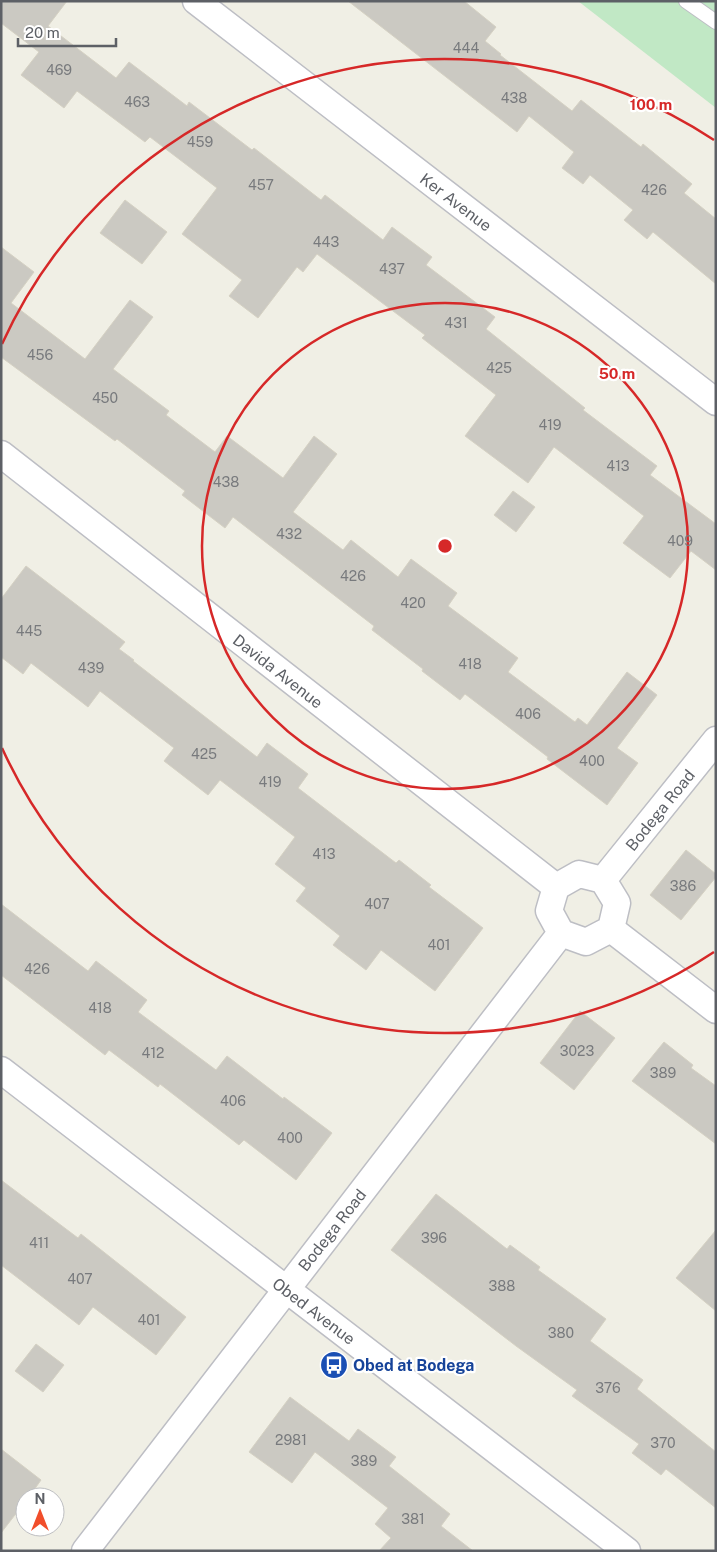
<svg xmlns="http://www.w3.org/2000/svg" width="717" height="1552" viewBox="0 0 717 1552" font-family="'Public Sans',sans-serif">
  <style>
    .green { fill: #c1e8c5 }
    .building { fill: #cbc9c2; stroke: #d5d1c3 }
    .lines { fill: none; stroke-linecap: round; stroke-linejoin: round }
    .service-casing { stroke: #bdbec4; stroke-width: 16 }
    .minor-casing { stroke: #bdbec4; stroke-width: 29 }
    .service { stroke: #fff; stroke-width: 14 }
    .minor { stroke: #fff; stroke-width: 26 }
    .ring { fill: none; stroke: #d62828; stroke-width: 2.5 }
    .labels { text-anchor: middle; stroke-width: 4.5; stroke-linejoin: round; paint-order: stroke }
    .number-label { font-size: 14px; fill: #787a7d }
    .street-label { font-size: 16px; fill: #5d6066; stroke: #fff }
    .transit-label { font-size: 16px; font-weight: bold; fill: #164399; stroke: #fff; text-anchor: start }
    .centre { fill: #d62828; stroke: #fff; stroke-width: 2.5 }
    .ring-label { font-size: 15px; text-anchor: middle; font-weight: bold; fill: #d62828; stroke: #fff; stroke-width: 4.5; stroke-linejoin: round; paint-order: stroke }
  </style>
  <rect width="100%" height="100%" fill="#f0efe5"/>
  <path class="green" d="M578,1H716V108Z"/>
  <path class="building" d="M1,1H67L48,26L116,78L129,62L187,106L189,102L252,150L254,148L321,200L325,195L383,240L392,227L432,257L426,265L495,317L486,329L585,408L583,410L657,466L650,475L716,524V570L691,551L670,578L623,543L644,516L554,447L528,483L465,436L496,395L422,338L425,335L317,254L303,272L297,267L258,318L229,296L242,280L182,234L217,188L150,137L145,142L77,91L64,108L21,75L39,52L1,23Z
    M348,1H464L496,27L485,41L501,54L500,55L572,111L581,100L641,147L643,144L692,184L684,193L716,219V284L653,232L647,239L624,220L633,210L590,175L583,184L562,168L574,152L529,116L517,132Z
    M125,200L167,232L142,264L100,233Z
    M1,247L34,272L11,303L85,359L130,300L153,317L113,369L169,411L166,415L215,452L227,436L283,478L314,436L337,454L293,512L343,550L351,540L398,577L411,559L457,593L448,606L518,658L508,672L575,722L578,718L587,725L627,672L657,695L617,748L638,763L607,805L547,759L548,757L465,694L460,700L422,671L423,669L372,630L374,626L233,517L225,528L182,495L185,491L117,439L115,441L1,357Z
    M513,491L535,507L516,532L494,515Z
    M26,566L125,642L119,649L134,660L133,661L257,757L267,743L308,774L298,788L396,863L399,860L431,885L429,887L483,928L435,991L381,950L366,970L333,945L340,936L296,901L306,888L275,864L295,837L220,780L208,795L164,761L174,748L100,691L88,707L31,663L23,674L1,657V599Z
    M686,850L716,874V877L681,920L650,895Z
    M1,904L88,971L96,961L147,1000L138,1012L216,1070L227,1056L283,1099L284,1097L332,1133L296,1180L244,1140L239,1145L160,1084L158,1087L109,1050L105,1055L1,975Z
    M580,1011L615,1038L574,1090L540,1063Z
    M664,1042L693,1065L691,1068L716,1086V1144L632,1081Z
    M1,1180L78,1238L81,1234L186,1317L156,1355L93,1307L79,1325L1,1265Z
    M436,1194L507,1249L510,1245L540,1267L538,1270L606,1319L590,1341L643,1380L637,1389L716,1452V1508L666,1469L661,1475L632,1453L639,1444L572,1396L577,1390L516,1346L391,1250Z
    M716,1230V1311L676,1278Z
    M36,1344L64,1365L43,1392L15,1371Z
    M290,1397L349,1441L358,1429L396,1457L389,1466L450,1514L441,1526L473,1551H379L391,1538L375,1524L388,1508L315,1452L292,1483L249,1452Z
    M1,1449L41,1480L29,1497H25V1502L1,1533Z"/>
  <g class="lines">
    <g class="service-casing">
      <path id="service" d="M686,1L716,22"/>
    </g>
    <g class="minor-casing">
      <path id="minor" d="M196,1L716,402
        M1,454L556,887
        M579,874L603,880L617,903L611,929L586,942L561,933L549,911L556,887Z
        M603,880L716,740
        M611,929L716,1010
        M1,1070L627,1551
        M85,1551L561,933"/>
    </g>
    <use href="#service" class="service"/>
    <use href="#minor" class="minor"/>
  </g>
  <g class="ring">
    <circle cx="445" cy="546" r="243"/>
    <path d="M714 952A487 487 0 0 1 2 748M2 344A487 487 0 0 1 714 140"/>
  </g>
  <defs>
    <g id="bus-disc" transform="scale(1.4375)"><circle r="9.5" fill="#1a4fb4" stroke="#fff"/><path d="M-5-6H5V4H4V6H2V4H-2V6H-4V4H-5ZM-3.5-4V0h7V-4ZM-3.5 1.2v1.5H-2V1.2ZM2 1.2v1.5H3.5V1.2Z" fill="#fff"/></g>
  </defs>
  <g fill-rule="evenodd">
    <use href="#bus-disc" x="334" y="1365"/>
  </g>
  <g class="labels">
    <g class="number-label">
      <text x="466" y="53">444</text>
      <text x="59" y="75">469</text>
      <text x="514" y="103">438</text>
      <text x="137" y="107">463</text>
      <text x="200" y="147">459</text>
      <text x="261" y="190">457</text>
      <text x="654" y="195">426</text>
      <text x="326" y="247">443</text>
      <text x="392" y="274">437</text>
      <text x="456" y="328">431</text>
      <text x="40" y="360">456</text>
      <text x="499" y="373">425</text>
      <text x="105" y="403">450</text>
      <text x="550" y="430">419</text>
      <text x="618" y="471">413</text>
      <text x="226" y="487">438</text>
      <text x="289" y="539">432</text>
      <text x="680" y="546">409</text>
      <text x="353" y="581">426</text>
      <text x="413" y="608">420</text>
      <text x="29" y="636">445</text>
      <text x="470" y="669">418</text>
      <text x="91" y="673">439</text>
      <text x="528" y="719">406</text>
      <text x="204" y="759">425</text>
      <text x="592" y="766">400</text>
      <text x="270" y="787">419</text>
      <text x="324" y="859">413</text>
      <text x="683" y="891">386</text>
      <text x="377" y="909">407</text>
      <text x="439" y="950">401</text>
      <text x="37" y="974">426</text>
      <text x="100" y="1013">418</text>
      <text x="577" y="1056">3023</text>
      <text x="153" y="1058">412</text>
      <text x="663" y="1078">389</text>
      <text x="233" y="1106">406</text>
      <text x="290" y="1143">400</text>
      <text x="434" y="1243">396</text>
      <text x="39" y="1248">411</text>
      <text x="80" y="1284">407</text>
      <text x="502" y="1291">388</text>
      <text x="149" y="1325">401</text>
      <text x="561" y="1338">380</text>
      <text x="608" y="1393">376</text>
      <text x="291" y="1445">2981</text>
      <text x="663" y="1448">370</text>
      <text x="364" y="1466">389</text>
      <text x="413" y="1524">381</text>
    </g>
    <g class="street-label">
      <text transform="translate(456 202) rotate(37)" y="6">Ker Avenue</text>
      <text transform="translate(278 671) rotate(38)" y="6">Davida Avenue</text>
      <text transform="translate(660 810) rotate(-51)" y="6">Bodega Road</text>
      <text transform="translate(332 1230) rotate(-52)" y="6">Bodega Road</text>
      <text transform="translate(314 1311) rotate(37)" y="6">Obed Avenue</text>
    </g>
    <g class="transit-label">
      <text x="353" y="1371">Obed at Bodega</text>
    </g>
  </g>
  <circle cx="445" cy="546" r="8" class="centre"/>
  <g class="ring-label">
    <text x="651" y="110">100 m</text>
    <text x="617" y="379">50 m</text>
  </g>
  <rect width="717" height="1552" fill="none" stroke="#5d6066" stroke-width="5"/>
  <g transform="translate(40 1512)"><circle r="24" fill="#ffffff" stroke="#bebfc2"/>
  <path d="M0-4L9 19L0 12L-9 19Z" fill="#f14e2b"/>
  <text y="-8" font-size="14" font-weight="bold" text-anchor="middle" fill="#5d6066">N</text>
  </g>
  <path d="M18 38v8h98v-8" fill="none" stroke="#5d6066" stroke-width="2.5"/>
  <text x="25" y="38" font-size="15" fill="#5d6066" stroke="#ffffff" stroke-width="4" paint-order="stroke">20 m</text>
</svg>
